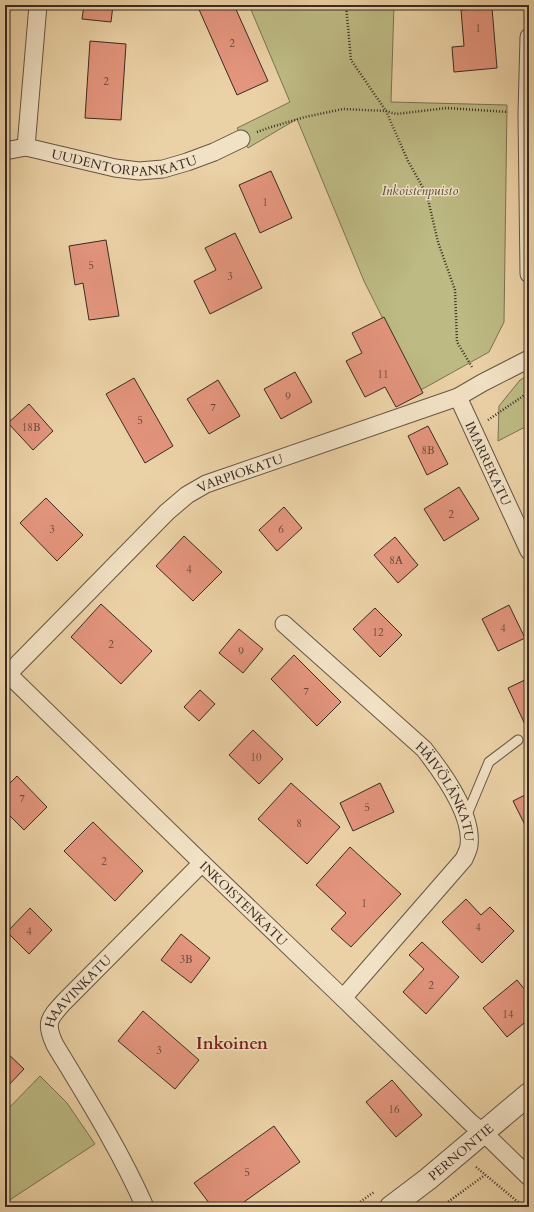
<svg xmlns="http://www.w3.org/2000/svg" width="534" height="1212" viewBox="0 0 534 1212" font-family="Cardo,serif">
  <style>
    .green { fill: #bdba83; stroke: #7b7254 }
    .building { fill: #e3957d; stroke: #392b24 }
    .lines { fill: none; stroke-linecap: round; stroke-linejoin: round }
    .service-casing { stroke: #654; stroke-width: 11 }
    .minor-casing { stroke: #654; stroke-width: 19 }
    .tertiary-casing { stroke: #654; stroke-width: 24 }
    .path { stroke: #392b24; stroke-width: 2.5; stroke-dasharray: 1 2; stroke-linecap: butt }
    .service { stroke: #f2e2c5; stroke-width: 9 }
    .minor { stroke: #f2e2c5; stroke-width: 17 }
    .tertiary { stroke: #f2e2c5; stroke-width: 22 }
    .labels { text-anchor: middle; stroke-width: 3; stroke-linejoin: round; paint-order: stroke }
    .number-label { font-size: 11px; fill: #64463a }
    .street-label { font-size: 13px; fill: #392b24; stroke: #f2e2c5 }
    .park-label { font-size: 13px; font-style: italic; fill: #534837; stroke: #f2e2c5 }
    .district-label { font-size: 17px; font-weight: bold; fill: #7a1f14; stroke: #f2e2c5 }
  </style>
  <rect width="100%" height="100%" fill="#ebd2a6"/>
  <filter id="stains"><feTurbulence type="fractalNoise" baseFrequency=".005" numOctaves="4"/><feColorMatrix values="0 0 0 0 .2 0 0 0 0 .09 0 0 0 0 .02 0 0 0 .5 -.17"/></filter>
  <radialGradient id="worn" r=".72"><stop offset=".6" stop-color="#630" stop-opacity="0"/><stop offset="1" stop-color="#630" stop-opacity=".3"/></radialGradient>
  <path class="green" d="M249,5H394L391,102L507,105L504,322L489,352L419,391L364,281L297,119L248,148L237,128L290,102Z
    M529,375V425L498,441L499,406L520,380Z
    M40,1076L67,1103L95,1144L5,1203V1112Z"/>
  <path class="building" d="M84,5H113L111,22L82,19Z
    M197,5H234L268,81L237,95Z
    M492,8L497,68L454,72L452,47L464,46L461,10Z
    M90,41L126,44L121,120L85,118Z
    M271,171L292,218L260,233L239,185Z
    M235,233L262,288L210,314L194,281L216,270L205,248Z
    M106,240L119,316L89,320L83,283L75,285L69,246Z
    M384,317L423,393L396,407L385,387L365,397L346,361L362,353L352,333Z
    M295,372L312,402L281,419L264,389Z
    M134,378L173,446L145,463L106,394Z
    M218,380L240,416L209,434L187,399Z
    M29,404L53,431L33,450L8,423Z
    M428,426L448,464L427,475L408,436Z
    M459,487L479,519L444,541L424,509Z
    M46,498L83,535L57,561L20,523Z
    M284,507L302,528L277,551L259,530Z
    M184,536L222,572L193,601L156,566Z
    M395,537L418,565L398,583L374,555Z
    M101,604L152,651L121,684L71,637Z
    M509,605L525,638L498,651L482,619Z
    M375,608L402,635L380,657L353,629Z
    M239,629L263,649L243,673L219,653Z
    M294,655L341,702L317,726L271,679Z
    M529,678V733L508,688Z
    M200,690L215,704L199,721L184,707Z
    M253,730L283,759L259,784L229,755Z
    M17,776L47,807L24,830L5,811V788Z
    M291,783L340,827L307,864L258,819Z
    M380,783L394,812L353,831L340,803Z
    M529,793V833L513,801Z
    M93,822L143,871L115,901L64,851Z
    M350,847L401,894L351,947L331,929L346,913L316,885Z
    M466,899L481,915L490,907L514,931L482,963L442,922Z
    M30,908L52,930L29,954L7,932Z
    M181,934L210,958L191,983L161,960Z
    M422,942L459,977L426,1014L403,992L424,969L409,955Z
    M517,980L529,995V1019L507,1037L483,1008Z
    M143,1011L199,1060L175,1089L118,1041Z
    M5,1051L24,1069L5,1089Z
    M392,1080L422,1115L396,1137L366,1102Z
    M274,1126L300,1162L237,1207H212L194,1183Z"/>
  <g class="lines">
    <g class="service-casing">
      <path id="service" d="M466,817L489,762L518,740"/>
    </g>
    <g class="minor-casing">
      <g id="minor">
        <path d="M529,37L527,114L529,274"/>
        <path d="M26,147L38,5"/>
        <path id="s1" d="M5,151L26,147L115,168L139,171L163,169L187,162L214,152L241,139"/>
        <path id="s2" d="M458,397L529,551"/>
        <path id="s3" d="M284,624L424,749C442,772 473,814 469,845C469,849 466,854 464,859L343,998"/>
        <path id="s4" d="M5,671L202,863L343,998L471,1123L484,1133L529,1177"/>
        <path id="s5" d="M8,674L167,512L187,495L206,484L458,397L482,383L529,359"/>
        <path id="s6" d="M145,1207C120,1150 87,1098 55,1045C45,1024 48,1019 64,1002L202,863"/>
      </g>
    </g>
    <g class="tertiary-casing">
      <g id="tertiary">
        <path id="s7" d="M391,1207L428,1179L529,1094"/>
      </g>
    </g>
    <path class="path" d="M346,5L351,60L386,111L408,161L427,195L438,242L455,290L457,342L472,367
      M257,132L268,128L305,117L343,109L386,111L396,114L447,108L508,112
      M488,420L529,392
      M476,1167L524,1207
      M353,1207L374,1192
      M441,1207L485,1175"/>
    <use href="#service" class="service"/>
    <use href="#minor" class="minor"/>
    <use href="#tertiary" class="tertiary"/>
  </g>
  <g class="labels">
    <g class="number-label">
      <text x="478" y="32">1</text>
      <text x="232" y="47">2</text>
      <text x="106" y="85">2</text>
      <text x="265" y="206">1</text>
      <text x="91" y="269">5</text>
      <text x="230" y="280">3</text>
      <text x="383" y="378">11</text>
      <text x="288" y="400">9</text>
      <text x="213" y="411">7</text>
      <text x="140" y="424">5</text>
      <text x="31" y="431">18B</text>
      <text x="428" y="454">8B</text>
      <text x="451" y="518">2</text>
      <text x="52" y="533">3</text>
      <text x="281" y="533">6</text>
      <text x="396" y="564">8A</text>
      <text x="189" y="573">4</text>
      <text x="503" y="632">4</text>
      <text x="378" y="636">12</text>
      <text x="111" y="648">2</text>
      <text x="241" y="655">9</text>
      <text x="306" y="695">7</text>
      <text x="256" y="761">10</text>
      <text x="22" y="802">7</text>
      <text x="367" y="811">5</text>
      <text x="299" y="827">8</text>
      <text x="104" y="865">2</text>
      <text x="364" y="907">1</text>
      <text x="478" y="931">4</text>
      <text x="29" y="935">4</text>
      <text x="186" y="963">3B</text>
      <text x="431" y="989">2</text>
      <text x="508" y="1018">14</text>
      <text x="159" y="1054">3</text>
      <text x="394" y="1113">16</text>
      <text x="247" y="1176">5</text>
    </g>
    <g class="street-label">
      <text dy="5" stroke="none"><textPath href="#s1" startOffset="122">UUDENTORPANKATU</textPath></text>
      <text dy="5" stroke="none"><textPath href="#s2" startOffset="73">IMARREKATU</textPath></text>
      <text dy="5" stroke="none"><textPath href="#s5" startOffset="311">VARPIOKATU</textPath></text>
      <text dy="5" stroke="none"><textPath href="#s3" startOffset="236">HÄIVÖLÄNKATU</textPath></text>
      <text dy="5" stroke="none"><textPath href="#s4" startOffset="333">INKOISTENKATU</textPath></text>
      <text dy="5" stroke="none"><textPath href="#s6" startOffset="251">HAAVINKATU</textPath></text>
      <text dy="5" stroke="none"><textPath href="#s7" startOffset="89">PERNONTIE</textPath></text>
    </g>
    <g class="park-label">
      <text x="420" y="195">Inkoistenpuisto</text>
    </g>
    <g class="district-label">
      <text x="232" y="1049">Inkoinen</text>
    </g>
  </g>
  <rect width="534" height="1212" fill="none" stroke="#ebd2a6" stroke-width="20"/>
  <rect x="6" y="6" width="522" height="1200" fill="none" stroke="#392b24" stroke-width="2"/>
  <rect x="10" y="10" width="514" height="1192" fill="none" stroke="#392b24"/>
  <rect width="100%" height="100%" filter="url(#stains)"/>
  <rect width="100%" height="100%" fill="url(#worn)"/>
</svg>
